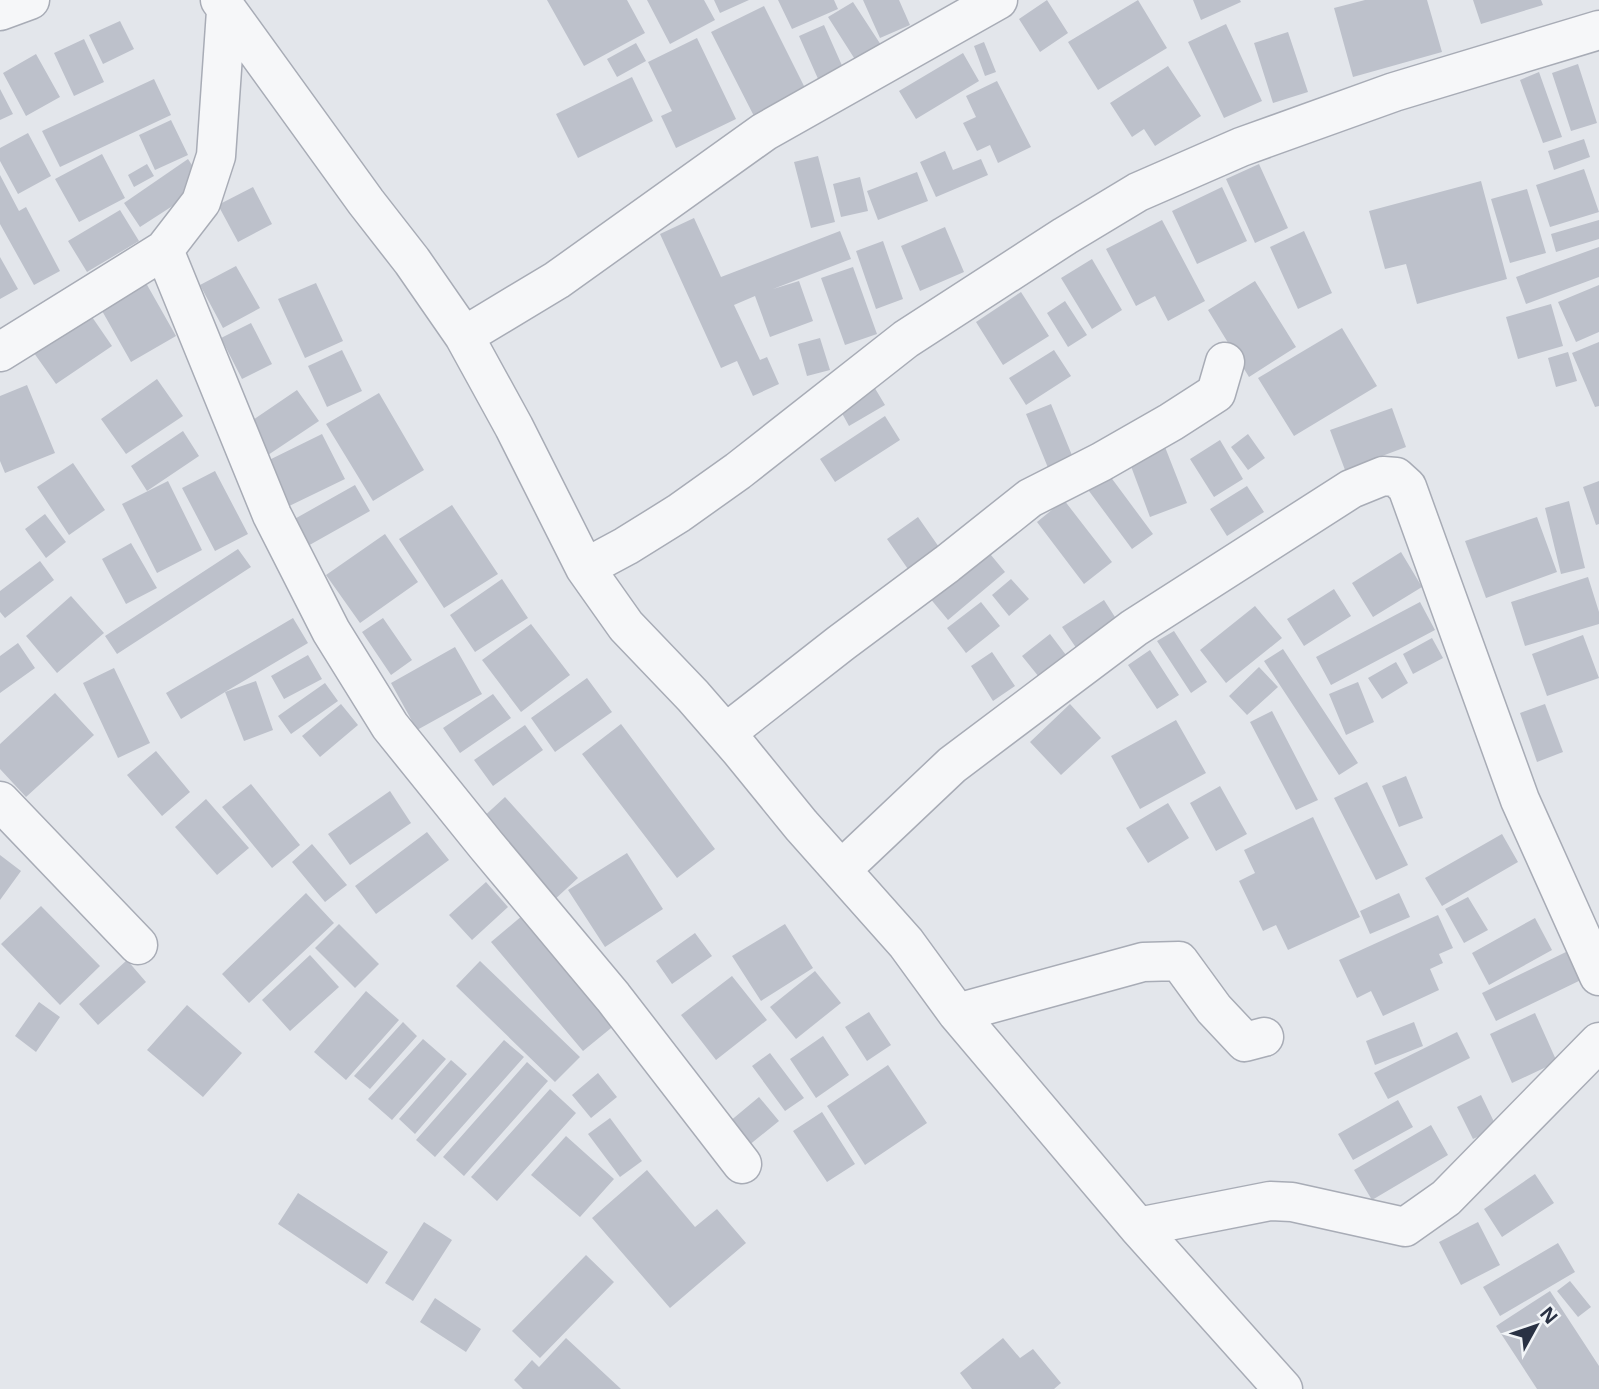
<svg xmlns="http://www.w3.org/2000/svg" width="1599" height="1389" viewBox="0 0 1599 1389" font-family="'Open Sans',sans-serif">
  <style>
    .building { fill: #bdc1cb }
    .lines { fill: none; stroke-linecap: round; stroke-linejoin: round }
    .minor-casing { stroke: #a8acb6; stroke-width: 41 }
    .minor { stroke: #f6f7f9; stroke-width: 38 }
  </style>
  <rect width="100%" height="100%" fill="#e3e6eb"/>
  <path class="building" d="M547,0H627L645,33L584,66Z
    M647,0H704L715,20L670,44Z
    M714,0H749L720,13Z
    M778,0H834L838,9L792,29Z
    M863,0H899L910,25L880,38Z
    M1047,0L1068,33L1040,52L1019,19Z
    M1138,0L1167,48L1098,90L1068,42Z
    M1193,0H1240L1241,2L1201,20Z
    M1365,0H1427L1442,52L1353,77L1334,8Z
    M1473,0H1541L1543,5L1481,24Z
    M853,2L881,45L856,61L828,17Z
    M764,6L808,94L756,120L711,32Z
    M120,21L134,49L103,64L89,35Z
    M1226,24L1262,101L1224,118L1188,42Z
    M824,25L844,70L819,81L799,36Z
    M1288,32L1308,92L1273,103L1254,43Z
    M697,38L736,119L676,148L661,116L672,111L648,62Z
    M84,39L104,82L74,96L54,53Z
    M984,42L996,72L985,76L974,46Z
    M636,43L646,61L617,77L607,59Z
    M963,53L979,81L916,119L899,91Z
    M36,54L60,97L26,116L3,73Z
    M1578,64L1597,123L1571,131L1552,73Z
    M1168,66L1201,116L1155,146L1144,129L1132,137L1110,103Z
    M1539,72L1562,137L1543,143L1520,80Z
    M632,77L653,121L578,158L556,114Z
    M154,79L171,115L60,167L42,131Z
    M997,81L1031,147L998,163L990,145L977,151L963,123L976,117L966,96Z
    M0,89L13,114L0,120Z
    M171,120L188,155L155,170L139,135Z
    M28,133L51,176L18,194L0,161V148Z
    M1584,139L1590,157L1554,170L1548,151Z
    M945,151L953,170L981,159L988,175L936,197L920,162Z
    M102,154L125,198L79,222L55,179Z
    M818,156L835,222L811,228L794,162Z
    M188,159L205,185L140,227L124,203Z
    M147,164L154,176L134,187L128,175Z
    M1259,164L1288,228L1255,243L1226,179Z
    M1584,169L1599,212L1550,227L1536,185Z
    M917,172L928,201L878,220L867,191Z
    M0,175L19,211L26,207L60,271L34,285L0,224Z
    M860,177L868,211L841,217L833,184Z
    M1481,181L1507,279L1417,304L1406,264L1385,269L1369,211Z
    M253,187L272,224L238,242L218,205Z
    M1222,187L1247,241L1197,264L1172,211Z
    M1527,189L1546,253L1510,263L1491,199Z
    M120,210L139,241L87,272L68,241Z
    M694,218L721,277L840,231L851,259L773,289L799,281L813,321L770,337L755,296L734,305L760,360L767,357L779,384L753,396L737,361L721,368L660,234Z
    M1162,220L1205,301L1168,321L1155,296L1136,306L1106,249Z
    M1599,220V239L1556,252L1551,234Z
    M945,227L964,272L920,291L901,246Z
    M1304,231L1332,293L1298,309L1270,247Z
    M883,241L903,299L876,309L856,251Z
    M1599,247V277L1526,304L1516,277Z
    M0,257L18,289L0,299Z
    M1092,259L1122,310L1092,329L1061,278Z
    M236,266L260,308L223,328L200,285Z
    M853,267L877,334L845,345L821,278Z
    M1255,281L1296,347L1249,377L1208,310Z
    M146,283L176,336L131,362L101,309Z
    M316,283L343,341L305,358L278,299Z
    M1599,285V332L1576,342L1558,302Z
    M1021,292L1049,336L1003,365L976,322Z
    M1065,301L1087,335L1068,347L1047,313Z
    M1551,304L1563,346L1518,359L1506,317Z
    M90,314L112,346L56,384L34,353Z
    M251,323L272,364L242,379L221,338Z
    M1342,328L1377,386L1294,436L1258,378Z
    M820,338L830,370L807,376L798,344Z
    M1599,342V406L1595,407L1572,353Z
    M342,350L362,391L327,407L308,366Z
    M1054,350L1071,376L1026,405L1009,378Z
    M1568,352L1577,381L1556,387L1548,358Z
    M157,379L183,416L126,454L101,419Z
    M27,385L55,453L5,473L0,461V396Z
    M873,385L885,405L849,426L838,406Z
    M297,390L319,421L265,457L244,426Z
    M379,393L424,470L373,501L326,424Z
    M1051,404L1076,465L1051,475L1026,414Z
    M1392,408L1406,447L1345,470L1330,430Z
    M885,416L900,440L835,482L820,459Z
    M183,431L199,456L147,491L131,466Z
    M322,434L345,479L283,509L261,464Z
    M1248,434L1265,458L1248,470L1231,447Z
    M1220,440L1243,479L1214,497L1190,459Z
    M1165,447L1187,503L1150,517L1129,461Z
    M73,463L105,510L69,535L37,487Z
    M215,471L248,534L215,551L182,488Z
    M1107,472L1153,534L1132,549L1086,487Z
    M168,481L202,550L157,573L122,504Z
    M1599,481V524L1596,525L1583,487Z
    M355,485L370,511L306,547L291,521Z
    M1247,486L1264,512L1227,536L1210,509Z
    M1064,500L1112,562L1084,584L1037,522Z
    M1569,501L1585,568L1561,574L1545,508Z
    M452,505L498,574L444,608L399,539Z
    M45,514L66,542L46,558L25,529Z
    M918,517L941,550L910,572L887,539Z
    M1537,517L1557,572L1486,598L1465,541Z
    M385,534L418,582L360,623L326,575Z
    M131,543L157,588L126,604L102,559Z
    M238,549L251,567L117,654L105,636Z
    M986,549L1005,572L948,620L929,597Z
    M1401,552L1422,587L1373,617L1352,583Z
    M40,561L54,580L5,618L0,612V591Z
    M1588,577L1599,612V624L1525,646L1511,602Z
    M502,579L528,618L475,652L450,615Z
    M1011,579L1029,599L1009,616L992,595Z
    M1334,589L1351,616L1304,646L1287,619Z
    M71,596L104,633L57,673L26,636Z
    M1104,600L1124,631L1083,658L1062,627Z
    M981,602L1000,626L966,653L947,628Z
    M1420,602L1435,630L1331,685L1316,657Z
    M1255,606L1282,638L1226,683L1200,650Z
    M293,618L308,643L225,692L256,681L273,730L244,741L225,692L181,719L166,693Z
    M383,618L412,660L391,675L362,632Z
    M531,624L570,675L521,712L482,660Z
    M1174,631L1207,682L1191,693L1157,641Z
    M1050,634L1066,655L1039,677L1022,656Z
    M1583,635L1599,678L1547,696L1532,654Z
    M1432,638L1443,658L1413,674L1403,654Z
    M18,643L35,668L0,693V656Z
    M455,647L482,694L417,730L391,683Z
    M1283,649L1358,763L1339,775L1264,661Z
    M1150,650L1179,695L1157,709L1128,665Z
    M992,652L1015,686L993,701L971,666Z
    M308,655L322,679L284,699L271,676Z
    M1396,662L1408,683L1382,699L1368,678Z
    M1259,667L1278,687L1247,715L1229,696Z
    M114,668L150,743L118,758L83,683Z
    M587,678L612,712L555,752L531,718Z
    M1358,682L1374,722L1346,735L1329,694Z
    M325,683L338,701L291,734L278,716Z
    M55,693L94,735L26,797L0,769V744Z
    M493,694L511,718L460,753L443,728Z
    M341,704L358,725L320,757L302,736Z
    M1070,704L1101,738L1061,775L1030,742Z
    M1545,704L1563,752L1537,762L1520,713Z
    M1272,711L1318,800L1296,810L1250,722Z
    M1176,720L1206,773L1140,809L1111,756Z
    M621,724L715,849L677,878L582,754Z
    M525,725L543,750L493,786L474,760Z
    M156,751L190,792L162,816L127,775Z
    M1406,776L1423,818L1399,827L1382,786Z
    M1367,782L1408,865L1376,880L1334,798Z
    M251,784L300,845L272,868L222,807Z
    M1220,786L1247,834L1216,851L1190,803Z
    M390,791L411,823L350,865L328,834Z
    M505,797L578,878L553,901L480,820Z
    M206,799L249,848L217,875L175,827Z
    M1168,803L1189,838L1148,863L1126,828Z
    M1313,817L1360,917L1288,950L1276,925L1263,931L1239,881L1255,873L1244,850Z
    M427,832L449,860L376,914L355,886Z
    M1502,834L1518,862L1442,906L1425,878Z
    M312,844L347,885L325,902L292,862Z
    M627,853L663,909L605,947L568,890Z
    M0,855L21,871L0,900Z
    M486,882L508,907L472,940L449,915Z
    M306,893L334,923L249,1003L222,974Z
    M1399,893L1410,917L1370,934L1360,911Z
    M1468,897L1488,930L1464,943L1445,909Z
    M41,906L100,966L60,1005L1,944Z
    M523,915L616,1024L583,1051L491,942Z
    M1438,915L1453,948L1439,954L1443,963L1430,969L1439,990L1383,1016L1371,991L1357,998L1339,960Z
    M1535,918L1552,950L1489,985L1472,953Z
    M339,924L379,964L355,988L315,948Z
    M785,924L813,968L761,1001L732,956Z
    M695,933L712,956L672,984L656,961Z
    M1568,951L1583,979L1496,1021L1482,993Z
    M310,955L339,987L290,1031L262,1000Z
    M127,960L146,982L98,1025L79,1004Z
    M480,961L580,1057L555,1082L456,986Z
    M815,971L841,1003L796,1039L770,1007Z
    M732,976L767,1020L716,1060L681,1015Z
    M366,991L399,1020L346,1080L314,1052Z
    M39,1002L60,1017L36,1052L15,1036Z
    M187,1005L242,1053L203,1097L147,1050Z
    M869,1012L891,1045L867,1061L845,1027Z
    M1535,1013L1557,1062L1512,1083L1490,1034Z
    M403,1022L417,1036L370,1089L354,1076Z
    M1414,1022L1423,1046L1375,1065L1366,1041Z
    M1457,1032L1470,1058L1388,1099L1374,1073Z
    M823,1036L849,1075L816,1098L790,1059Z
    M423,1039L446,1059L392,1120L368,1099Z
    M504,1040L524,1057L435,1157L416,1140Z
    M770,1053L804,1098L785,1111L752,1066Z
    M451,1060L467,1074L415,1134L399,1119Z
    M527,1062L548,1081L464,1176L443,1157Z
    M888,1065L927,1123L865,1165L827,1106Z
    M598,1073L617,1097L591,1118L572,1095Z
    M550,1089L576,1113L497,1201L471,1177Z
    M1481,1095L1497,1128L1473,1139L1457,1107Z
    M759,1097L779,1121L748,1146L729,1122Z
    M1398,1100L1413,1127L1353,1160L1338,1134Z
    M822,1112L855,1164L827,1182L793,1131Z
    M610,1118L642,1161L620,1177L588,1134Z
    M1431,1125L1448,1155L1372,1200L1354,1170Z
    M566,1136L614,1179L580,1217L531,1175Z
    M647,1170L695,1227L717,1209L746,1243L670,1308L592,1218Z
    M1535,1174L1554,1203L1502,1237L1484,1209Z
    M298,1193L388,1252L367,1284L278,1224Z
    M424,1222L452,1240L413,1301L385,1283Z
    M1478,1222L1500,1265L1461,1285L1439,1242Z
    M1558,1243L1575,1272L1500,1316L1483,1287Z
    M586,1255L614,1282L540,1358L512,1331Z
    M1570,1281L1591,1307L1578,1317L1557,1291Z
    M1550,1291L1599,1366V1389H1537L1496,1326Z
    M435,1298L481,1329L466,1352L420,1322Z
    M566,1338L621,1389H523L514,1380L532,1360L539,1367Z
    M1003,1338L1020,1358L1033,1349L1061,1383L1054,1389H972L960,1373Z"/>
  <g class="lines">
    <g class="minor-casing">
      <path id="minor" d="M220,0L366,202L412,261L464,336L514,427L585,568L626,626L693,696L740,750L801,825L906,943L957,1013L1138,1227L1283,1389
        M0,11L30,0
        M164,250L272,515L331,631L390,726L486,845L613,997L742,1164
        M464,336L557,280L764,132L998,0
        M0,352L164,250L201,202L216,156L226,11
        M585,568L626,546L679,513L738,471L906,339L1065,236L1138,192L1241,147L1394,92L1599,30
        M726,733L841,643L947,564L1030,498L1101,462L1171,422L1216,393L1225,362
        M0,801L138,945
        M841,870L952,765L1134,628L1351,489L1383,476L1396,477L1407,487L1520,800L1599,976
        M957,1013L1143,962L1179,961L1214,1009L1245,1042L1264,1037
        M1138,1227L1270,1201L1292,1202L1405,1227L1446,1198L1599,1042"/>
    </g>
    <use href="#minor" class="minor"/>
  </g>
  <g transform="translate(1536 1326) rotate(50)" stroke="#f2f5f8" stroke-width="5" paint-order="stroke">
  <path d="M0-5L12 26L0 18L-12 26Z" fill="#2a3244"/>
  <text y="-10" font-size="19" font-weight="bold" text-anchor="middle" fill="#2a3244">N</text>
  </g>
</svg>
